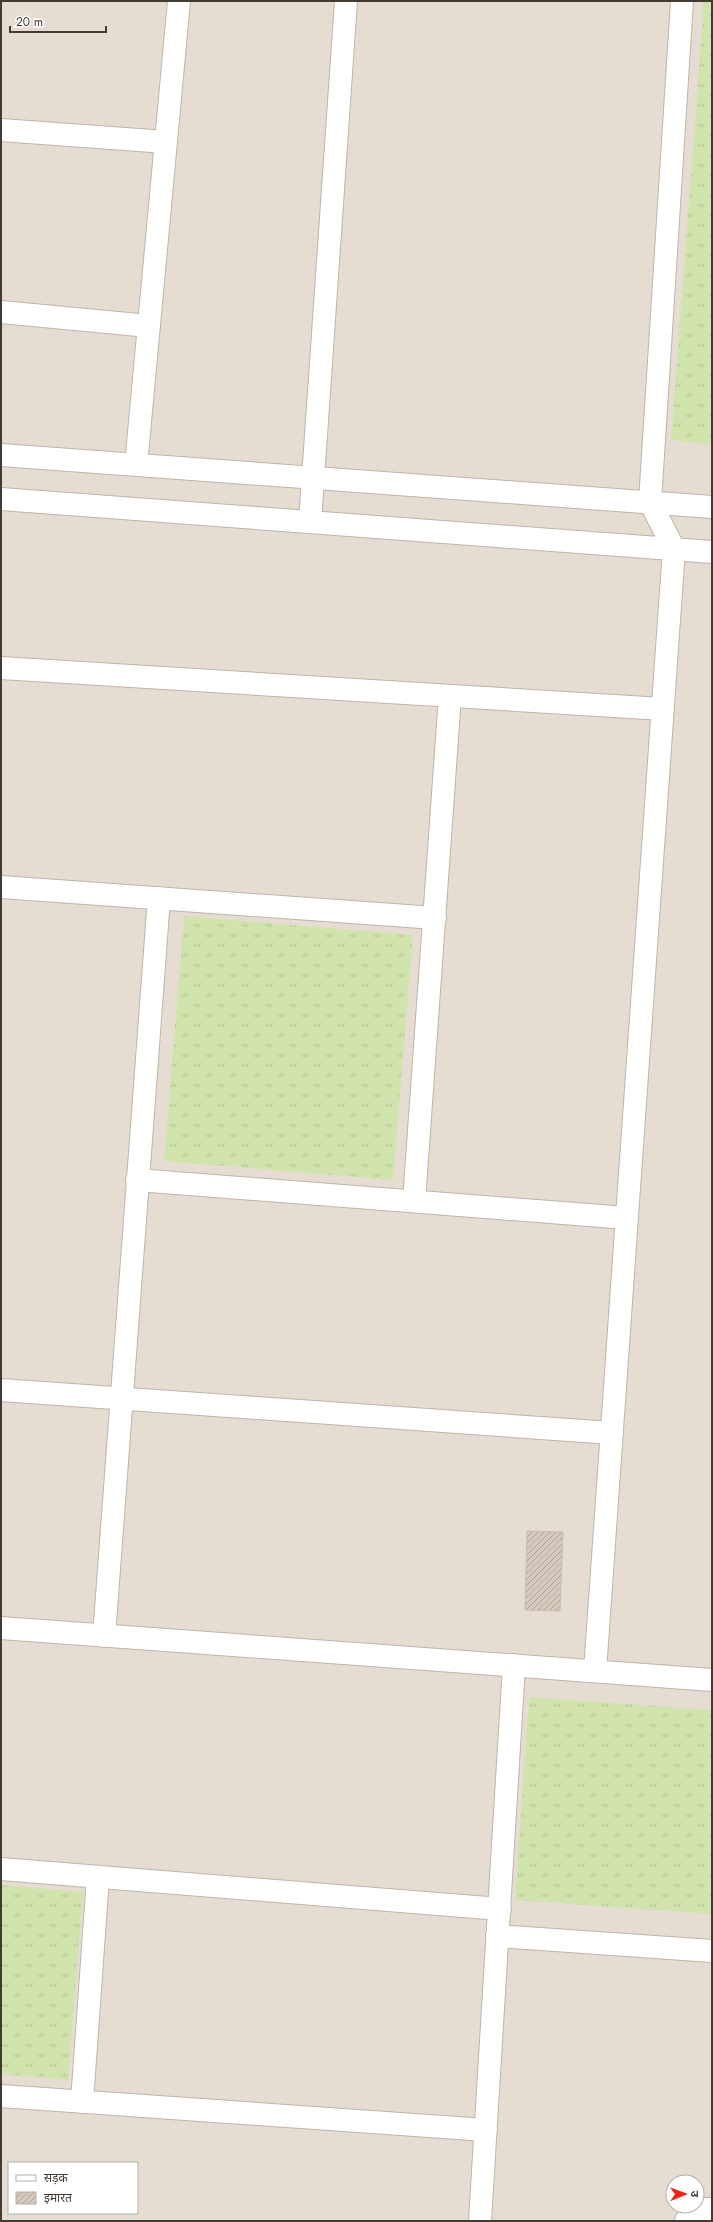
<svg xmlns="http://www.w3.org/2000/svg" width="713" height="2222" viewBox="0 0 713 2222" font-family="Jost,'Noto Sans Devanagari',sans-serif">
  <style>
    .residential { fill: #e5dcd2; fill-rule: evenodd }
    .grass { fill: url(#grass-tufts) }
    .building { fill: url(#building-hatch); stroke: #ccbdad }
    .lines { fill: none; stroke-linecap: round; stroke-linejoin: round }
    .minor-casing { stroke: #bfb5aa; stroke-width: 24 }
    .minor { stroke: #fff; stroke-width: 22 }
  </style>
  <defs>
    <pattern id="grass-tufts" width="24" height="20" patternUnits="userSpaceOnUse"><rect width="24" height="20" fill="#d2e4ad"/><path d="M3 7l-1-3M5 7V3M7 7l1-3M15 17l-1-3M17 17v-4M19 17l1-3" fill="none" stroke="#b6c495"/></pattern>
    <pattern id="building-hatch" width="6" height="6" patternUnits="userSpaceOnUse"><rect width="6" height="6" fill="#d5c8bc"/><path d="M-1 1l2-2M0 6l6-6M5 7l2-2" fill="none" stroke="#aea49a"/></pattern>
  </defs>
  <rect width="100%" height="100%" fill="#f1ebe3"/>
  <path class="residential" d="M1,1H712V2221H1ZM9,2163H137V2213H9ZM673,2182H697V2206H673Z"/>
  <path class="grass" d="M704,1H712V445L671,440Z
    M184,916L413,935L393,1180L164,1161Z
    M529,1697L712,1710V1914L515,1900Z
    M1,1885L83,1892L68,2080L1,2074Z"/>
  <path class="building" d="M527,1531L563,1532L560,1611L525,1610Z"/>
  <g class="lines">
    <g class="minor-casing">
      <path id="minor" d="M1,130L166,142
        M1,312L149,326
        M1,455L712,507
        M136,465L179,1
        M1,499L712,552
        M310,522L346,1
        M1,668L663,709
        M1,887L435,918
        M137,1180L627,1218
        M414,1201L450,696
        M1,1390L612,1433
        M1,1628L712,1680
        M104,1636L159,898
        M595,1671L674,549L650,502L682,1
        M1,1869L500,1909
        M497,1936L712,1951
        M1,2096L486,2130
        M82,2102L98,1877
        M480,2221L514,1665
        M686,2221L706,2209H712"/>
    </g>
    <use href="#minor" class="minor"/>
  </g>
  <rect width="713" height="2222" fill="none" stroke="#423b34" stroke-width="4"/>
  <rect x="8" y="2162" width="130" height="52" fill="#ffffff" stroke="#b3b1ae"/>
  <rect x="16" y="2175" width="20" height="6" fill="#ffffff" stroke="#b3b1ae"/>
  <text x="44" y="2182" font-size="12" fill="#423b34">सड़क</text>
  <rect x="16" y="2192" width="20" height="12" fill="url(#building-hatch)" stroke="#b3b1ae"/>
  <text x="44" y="2202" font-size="12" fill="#423b34">इमारत</text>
  <g transform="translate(685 2194) rotate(89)"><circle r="19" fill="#ffffff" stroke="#b3b1ae"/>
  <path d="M0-3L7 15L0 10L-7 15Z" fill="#f0231b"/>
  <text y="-6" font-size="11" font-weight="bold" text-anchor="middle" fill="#423b34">उ</text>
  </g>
  <path d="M10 26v6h96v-6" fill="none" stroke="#423b34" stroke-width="2"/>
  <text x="16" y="26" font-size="12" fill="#423b34" stroke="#ffffff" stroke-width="3" paint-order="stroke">20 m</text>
</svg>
